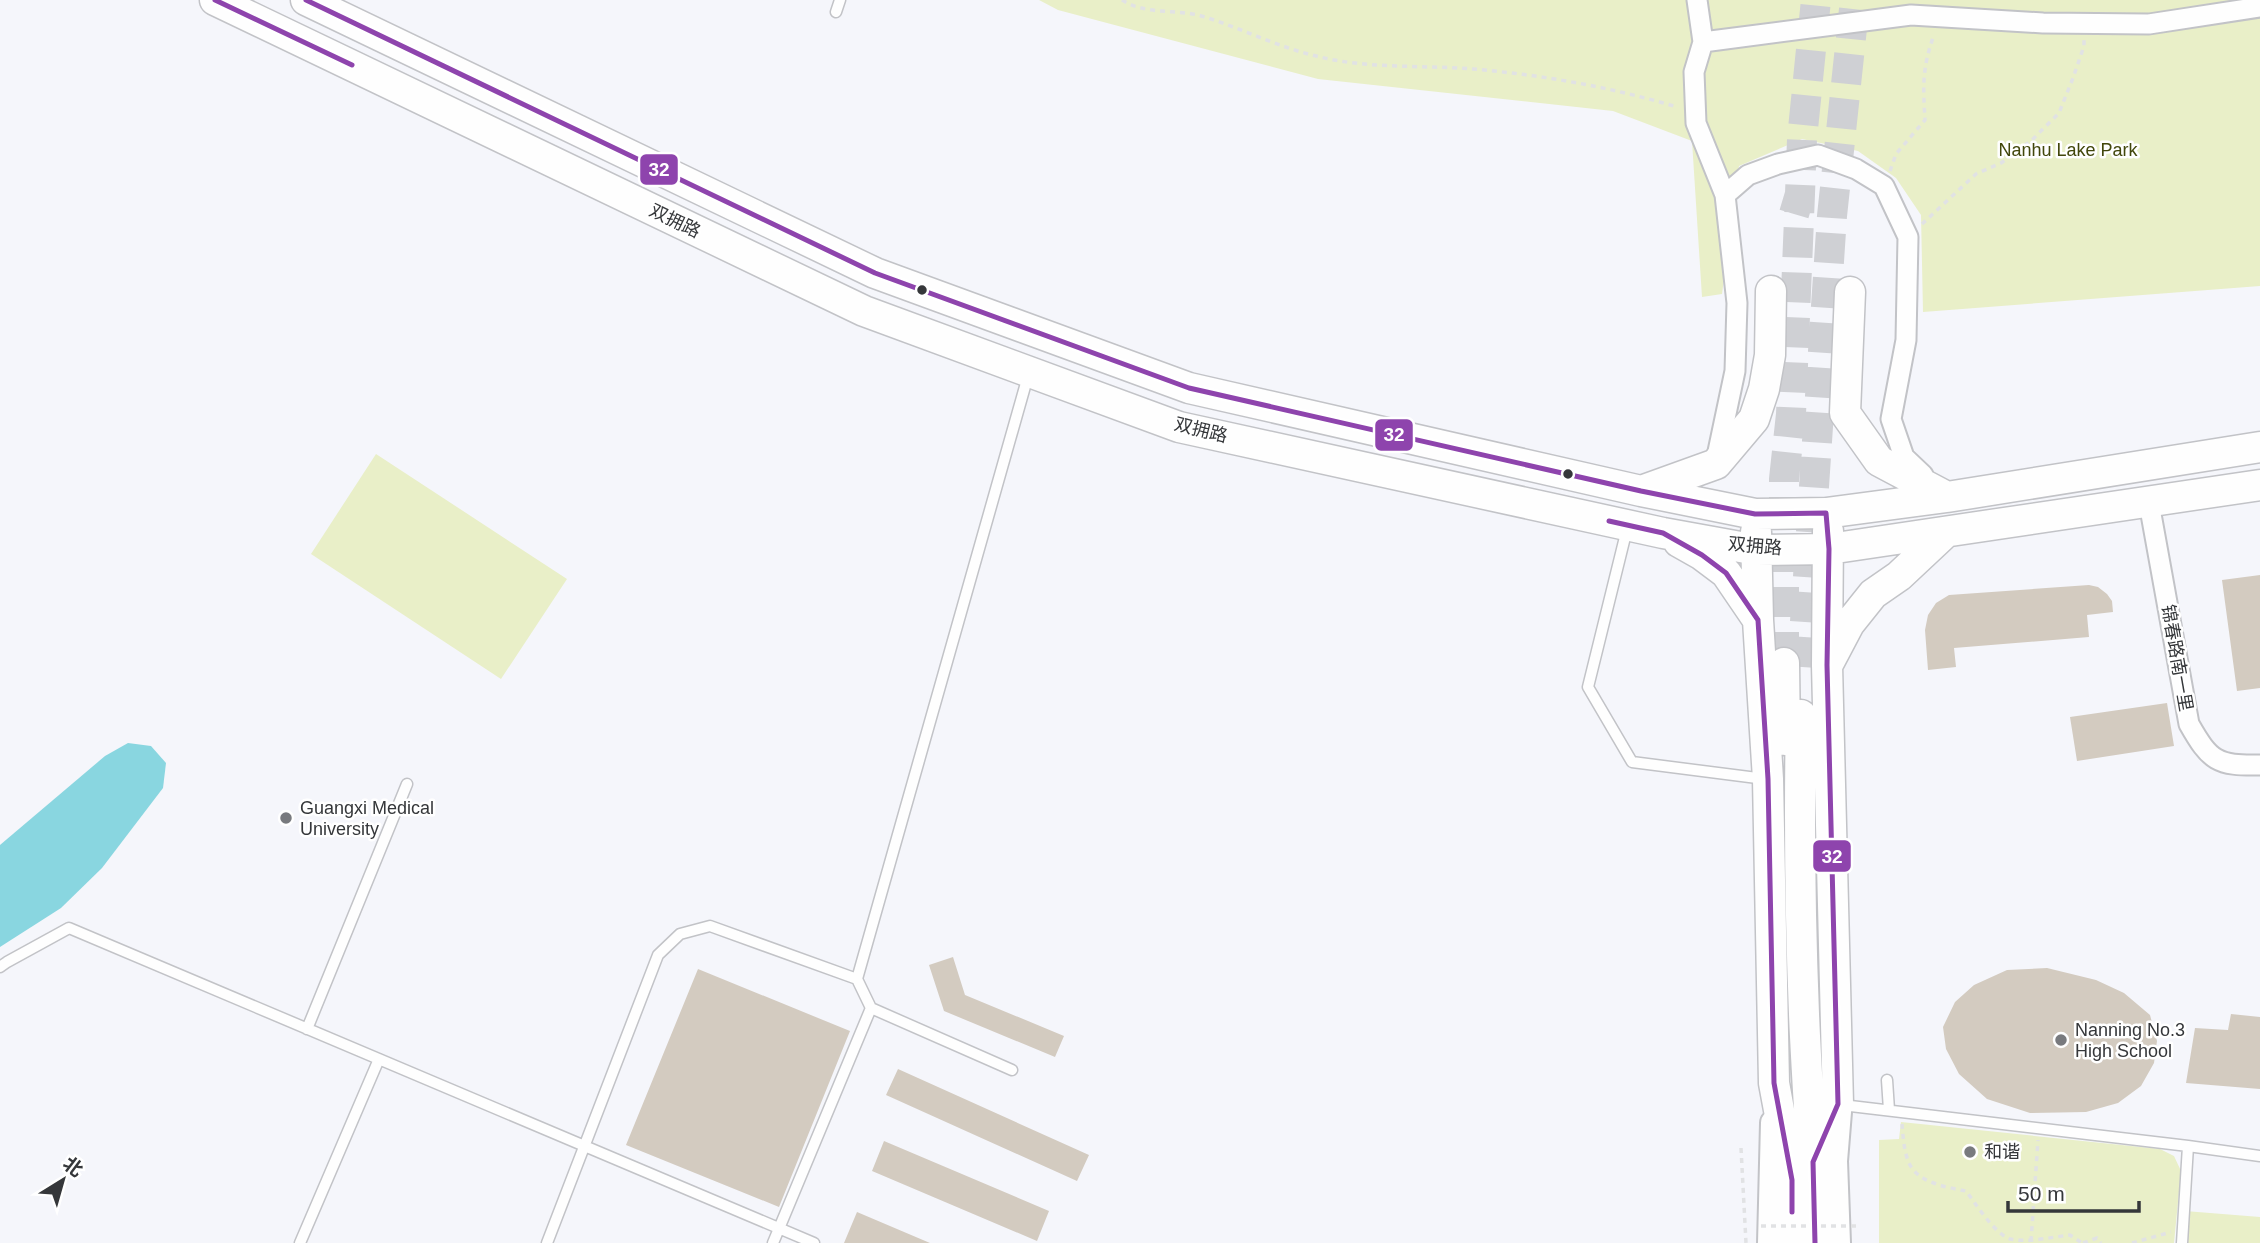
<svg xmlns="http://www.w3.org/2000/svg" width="2260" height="1243" viewBox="0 0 2260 1243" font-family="Helvetica,'Noto Sans SC',sans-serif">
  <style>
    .green { fill: #e9efc8 }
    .water { fill: #89d6e0 }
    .building { fill: #d3cbc0 }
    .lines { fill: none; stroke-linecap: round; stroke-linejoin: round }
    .primary-tunnel { stroke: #cfd0d4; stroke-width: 30; stroke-dasharray: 30 15; stroke-linecap: butt }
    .lane-casing { stroke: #c2c3c7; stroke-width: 13 }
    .street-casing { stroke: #c2c3c7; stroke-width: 23 }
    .secondary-casing { stroke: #c2c3c7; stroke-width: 30 }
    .primary-casing { stroke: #c2c3c7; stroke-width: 33 }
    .path { stroke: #e1e2e4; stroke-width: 3.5; stroke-dasharray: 5 5; stroke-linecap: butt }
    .lane { stroke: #fefefe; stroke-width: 10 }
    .street { stroke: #fefefe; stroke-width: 19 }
    .secondary { stroke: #fefefe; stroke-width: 26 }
    .primary { stroke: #fefefe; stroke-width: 30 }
    .path-bridge { stroke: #e1e2e4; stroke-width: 3.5; stroke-dasharray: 5 5; stroke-linecap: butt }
    .bus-1-casing { stroke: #fff; stroke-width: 10 }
    .bus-1 { stroke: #8e44ad; stroke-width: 5 }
    .bus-dot { fill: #35373a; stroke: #fff; stroke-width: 2.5 }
    .poi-dot { fill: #787a7e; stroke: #fff; stroke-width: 2.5 }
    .labels { text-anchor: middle; stroke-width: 5; stroke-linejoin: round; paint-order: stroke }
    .park-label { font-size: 18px; fill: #42470b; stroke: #fff }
    .street-label { font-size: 18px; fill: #35373a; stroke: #fff }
    .poi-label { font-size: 18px; fill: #35373a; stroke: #fff; text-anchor: start }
    .line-badge { stroke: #fff; stroke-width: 2.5 }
    .badge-label { font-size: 19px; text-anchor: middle; font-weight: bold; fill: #fff }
  </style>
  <rect width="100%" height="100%" fill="#f5f6fb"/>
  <path class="green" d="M1039,0H2260V286L1923,312L1921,215L1896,178L1858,151L1802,139L1739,166L1722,294L1702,297L1692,141L1613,111L1318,79L1058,10Z
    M376,454L567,579L501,679L311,554Z
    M1901,1122L2160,1149L2174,1156L2181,1171L2174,1243H1879V1140L1899,1139Z
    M2185,1211L2260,1217V1243H2182Z"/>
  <path class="water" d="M128,743L151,746L166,763L163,788L102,868L61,908L0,947V845L105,756Z"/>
  <path class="building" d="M2260,575V688L2237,691L2222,580Z
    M2089,585L2098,587L2107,594L2112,601L2113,612L2087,615L2089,637L1954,648L1956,667L1928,670L1925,630L1928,615L1936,603L1949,595Z
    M2167,703L2174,746L2077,761L2070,717Z
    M953,957L965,995L1064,1036L1055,1057L944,1011L929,965Z
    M2047,968L2096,980L2124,993L2150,1015L2157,1041L2154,1063L2141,1086L2118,1103L2086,1112L2030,1113L1987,1099L1959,1074L1946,1049L1943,1027L1955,1002L1974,985L2007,970Z
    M698,969L850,1031L779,1207L626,1145Z
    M2231,1014L2260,1017V1089L2186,1083L2195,1028L2228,1030Z
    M898,1069L1089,1155L1077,1181L886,1095Z
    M884,1141L1049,1211L1037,1241L872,1171Z
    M857,1212L930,1243H844Z"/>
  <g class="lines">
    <path class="primary-tunnel" d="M1794,214L1800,194L1802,139L1816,0
      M1784,662V479L1791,414L1800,194
      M1802,667L1832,216L1855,0"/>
    <g class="lane-casing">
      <path id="lane" d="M836,12L840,0
        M1627,529L1588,687L1632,762L1765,779
        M0,967L7,962L69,928L814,1243
        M871,1008L1012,1070
        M307,1029L407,784
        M1887,1080L1889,1110
        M1842,1105L2188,1146L2260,1156
        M300,1243L379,1059
        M547,1243L658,955L680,934L710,926L857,979
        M773,1243L871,1008L857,979L1028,376
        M2182,1243L2188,1146"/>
    </g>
    <g class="street-casing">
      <path id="street" d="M1697,0L1703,42L1694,72L1696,123L1725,195
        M1703,42L1911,15L2043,23L2149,24L2260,7
        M1716,461L1735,371L1737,303L1725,195L1748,175L1778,164L1818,155L1856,169L1884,186L1908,237L1906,340L1891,419L1904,457L1923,475
        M2149,503L2189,724C2210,761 2217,766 2260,765"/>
    </g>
    <g class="secondary-casing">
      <path id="secondary" d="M1771,1243L1774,1123
        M1837,1243L1834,1161L1838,1112"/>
    </g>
    <g class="primary-casing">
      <path id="primary" d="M215,0L864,311L1179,427L1663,533L1757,550L1829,549L2260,485
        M306,0L875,273L1189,388L1641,491L1755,514L1826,513L1947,497L2260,447
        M1850,292L1845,413L1879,461L1947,497
        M1641,491L1716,464L1754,419L1764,389L1770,355L1771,291
        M1756,532L1758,620L1768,779L1774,1083L1792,1180
        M1679,542L1702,555L1726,573L1758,620
        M1829,662L1849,624L1873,594L1899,576L1946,532
        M1784,663L1785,740
        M1801,715C1799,815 1800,914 1804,1014C1807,1090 1814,1166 1815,1243
        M1791,1161V1243
        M1813,1162L1838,1104L1827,665L1828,531"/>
    </g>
    <path class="path" d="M1122,0C1147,16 1178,8 1205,17C1243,29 1280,48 1320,57C1369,69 1423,65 1473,69C1542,75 1611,87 1677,107
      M1890,171L1896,154L1925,120C1923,86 1922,68 1934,35
      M1922,224L1976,174L2001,163L2032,140L2059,113L2073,78L2084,46V40
      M1902,1124C1903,1136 1904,1152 1909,1163C1918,1183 1946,1187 1966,1191C1976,1204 1994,1233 2010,1239C2028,1243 2052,1237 2070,1235L2082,1243
      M1741,1148L1746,1243
      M2031,1241L2038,1140
      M2083,1243L2097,1238L2101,1243
      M2132,1243L2171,1232"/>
    <use href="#lane" class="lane"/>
    <use href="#street" class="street"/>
    <use href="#secondary" class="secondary"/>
    <use href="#primary" class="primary"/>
    <path class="path-bridge" d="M1761,1226H1856"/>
    <g class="bus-1-casing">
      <path id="bus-1" d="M215,0L352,65
        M306,0L875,273L1189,388L1641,491L1755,514L1826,513L1829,549L1827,665L1838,1104L1813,1162L1815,1243
        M1609,521L1663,533L1702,555L1726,573L1758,620L1768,779L1774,1083L1792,1180V1212"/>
    </g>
    <use href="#bus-1" class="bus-1"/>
  </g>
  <g class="bus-dot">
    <circle cx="922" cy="290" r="6"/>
    <circle cx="1568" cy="474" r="6"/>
  </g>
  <g class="poi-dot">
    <circle cx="286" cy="818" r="7"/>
    <circle cx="2061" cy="1040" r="7"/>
    <circle cx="1970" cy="1152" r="7"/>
  </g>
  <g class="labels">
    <g class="park-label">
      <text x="2068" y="156">Nanhu Lake Park</text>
    </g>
    <g class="street-label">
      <text transform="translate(675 221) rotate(26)" y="6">双拥路</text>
      <text transform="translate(1201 430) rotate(14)" y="6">双拥路</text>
      <text transform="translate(1755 546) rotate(5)" y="6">双拥路</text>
      <text transform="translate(2177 658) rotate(80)" y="6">锦春路南一里</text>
    </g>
    <g class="poi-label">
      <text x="300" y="814">Guangxi Medical<tspan x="300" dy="21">University</tspan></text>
      <text x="2075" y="1036">Nanning No.3<tspan x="2075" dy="21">High School</tspan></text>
      <text x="1984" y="1158">和谐</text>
    </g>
  </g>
  <g class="line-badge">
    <rect x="639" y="153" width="40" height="33" rx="7" fill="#8e44ad"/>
    <rect x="1374" y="418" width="40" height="34" rx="7" fill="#8e44ad"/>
    <rect x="1812" y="839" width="40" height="34" rx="7" fill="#8e44ad"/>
  </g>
  <g class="badge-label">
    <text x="659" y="176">32</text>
    <text x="1394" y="441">32</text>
    <text x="1832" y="863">32</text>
  </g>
  <g transform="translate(63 1180) rotate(37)" stroke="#ffffff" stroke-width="5" paint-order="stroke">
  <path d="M0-5L12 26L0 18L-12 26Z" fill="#35373a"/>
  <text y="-10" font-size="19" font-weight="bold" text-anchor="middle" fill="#35373a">北</text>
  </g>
  <path d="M2008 1201v10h131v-10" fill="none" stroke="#35373a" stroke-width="3.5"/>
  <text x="2018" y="1201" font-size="21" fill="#35373a" stroke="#ffffff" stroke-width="5" paint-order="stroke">50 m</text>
</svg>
